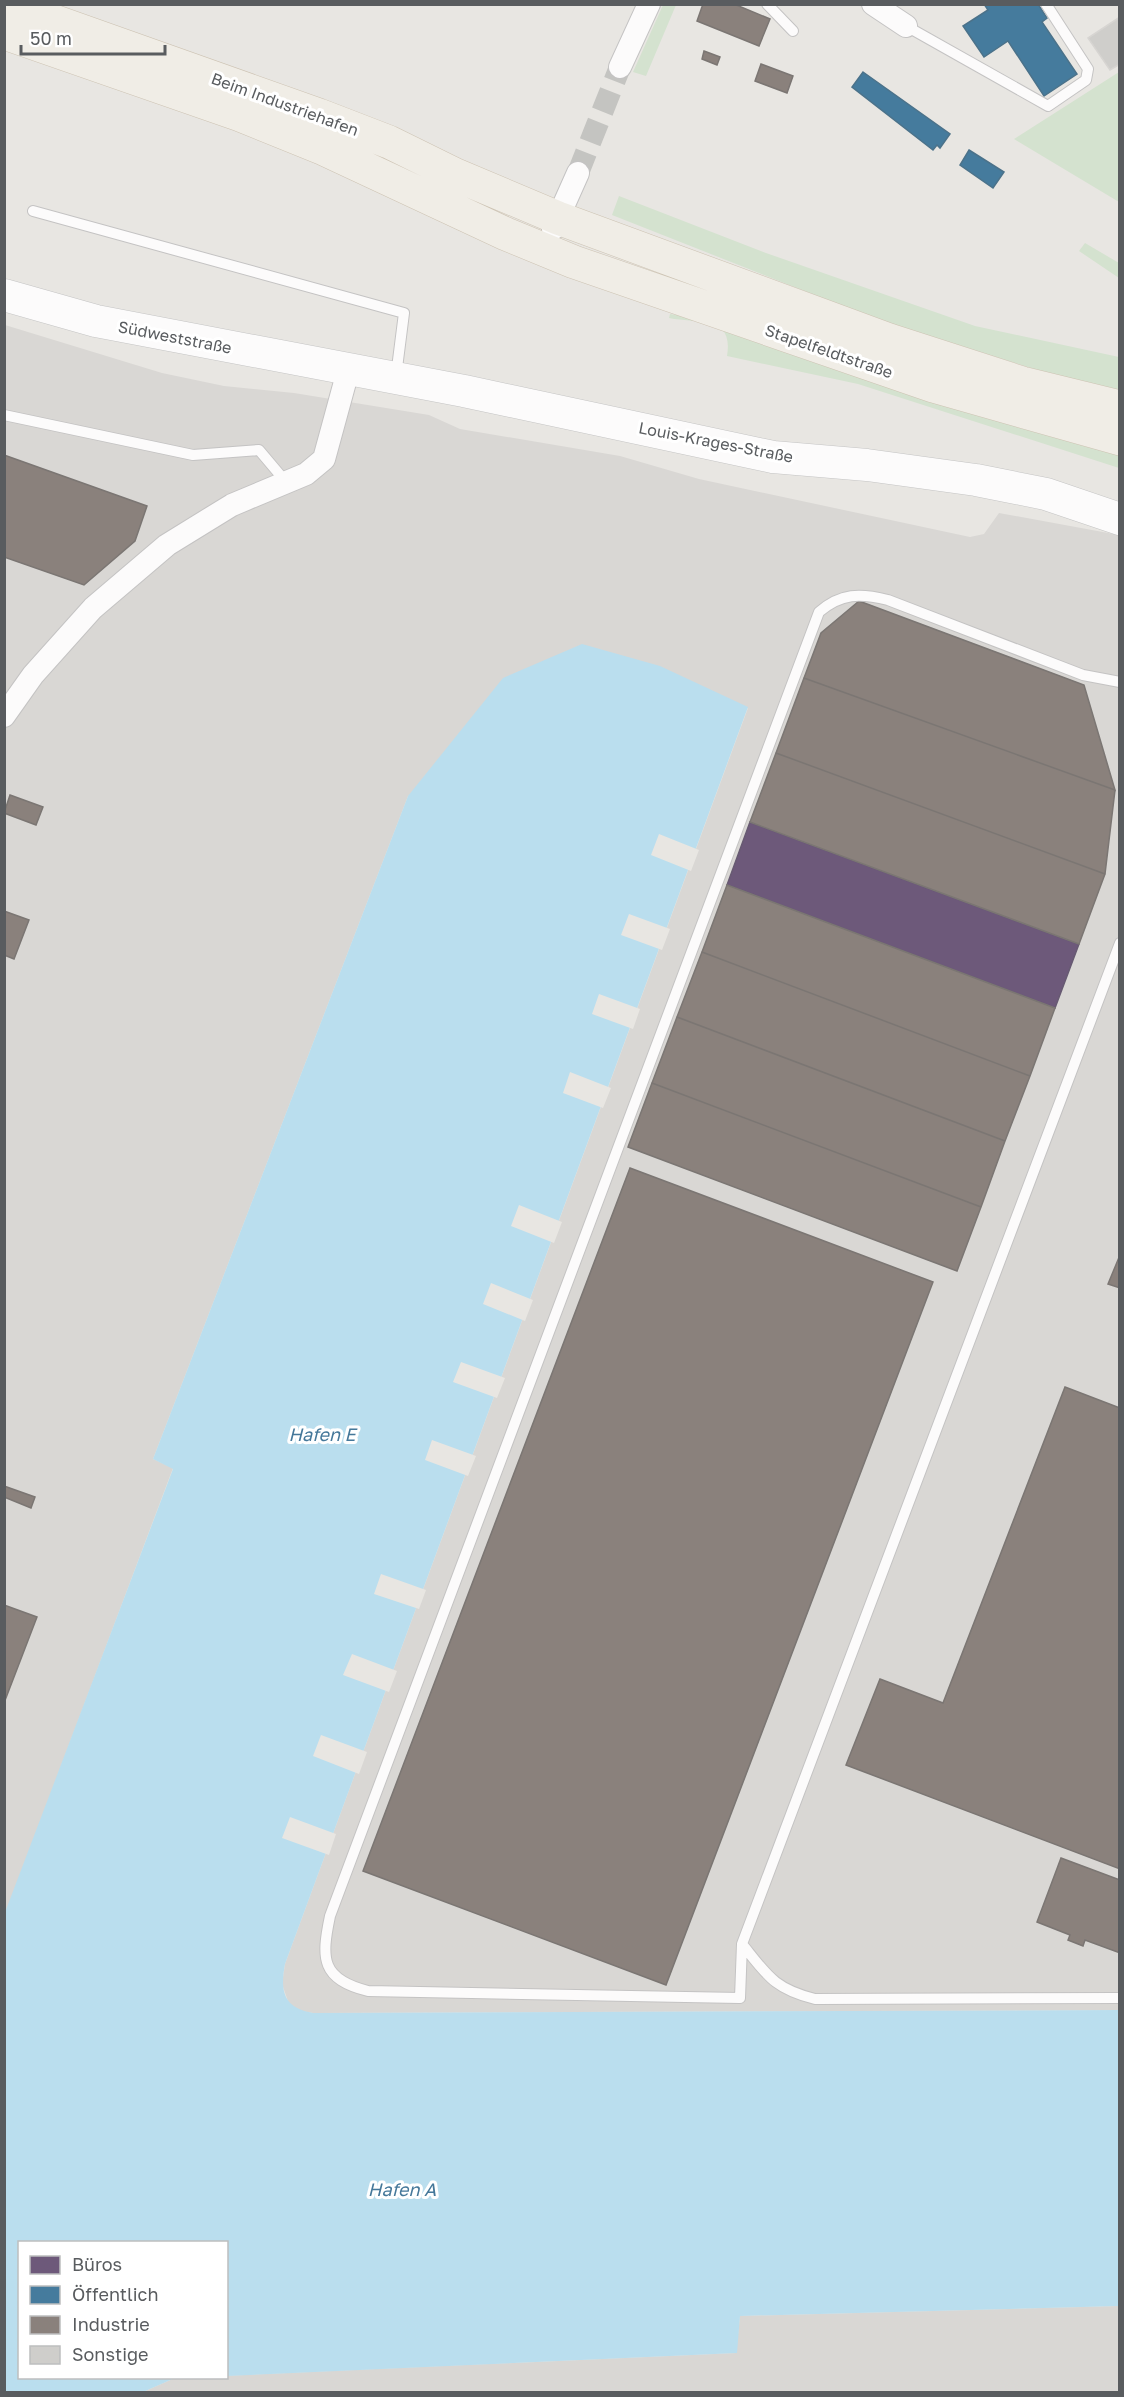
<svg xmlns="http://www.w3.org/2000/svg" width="1124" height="2397" viewBox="0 0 1124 2397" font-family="'Golos Text',sans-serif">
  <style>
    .industrial { fill: #d9d7d4 }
    .green { fill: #d4e2cf }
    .water { fill: #badeee }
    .pier { fill: #e8e6e2 }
    .offices { fill: #6d597a; stroke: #675a72; stroke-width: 1.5 }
    .public { fill: #457b9d; stroke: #4b728a; stroke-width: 1.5 }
    .industry { fill: #8a817c; stroke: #7b7673; stroke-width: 1.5 }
    .building { fill: #cfcecb; stroke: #d7d5d2; stroke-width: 1.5 }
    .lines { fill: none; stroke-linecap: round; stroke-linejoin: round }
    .street-tunnel { stroke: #c4c4c1; stroke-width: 22; stroke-dasharray: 22 11; stroke-linecap: butt }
    .lane-casing { stroke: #c4c3c3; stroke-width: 12 }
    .street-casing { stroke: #c4c3c3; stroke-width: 24 }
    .secondary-casing { stroke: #c4c4c4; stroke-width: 33 }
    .primary-casing { stroke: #cdc3b3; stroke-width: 34 }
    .lane { stroke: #fcfbfb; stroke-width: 10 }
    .street { stroke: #fcfbfb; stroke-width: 22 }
    .secondary { stroke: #fcfbfb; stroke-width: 32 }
    .primary { stroke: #f0ede6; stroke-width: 33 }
    .labels { text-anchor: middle; stroke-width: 6; stroke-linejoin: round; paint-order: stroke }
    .street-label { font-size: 16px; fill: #595c5f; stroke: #fff }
    .water-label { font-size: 18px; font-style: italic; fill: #45789a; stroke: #fff }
  </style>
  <rect width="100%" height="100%" fill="#e8e6e2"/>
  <path class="industrial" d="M5,325L162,373L224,386L294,393L429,415L460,429L620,456L699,479L970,537L984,534L999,513L1119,535V2010L313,2013L299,2011L289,2004L282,1984L285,1964L748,708L408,796L153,1459L173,1468L5,1915Z
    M1119,2306V2392H143L175,2378L736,2353L740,2316Z"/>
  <path class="green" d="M663,5H676L646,76L633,72Z
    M1119,72V202L1014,139Z
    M619,196L766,253L975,326L1119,357V396L873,318L612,215Z
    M1085,243L1119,263V278L1079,251Z
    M670,314L719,322L1119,448V468L858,384L727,356C734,315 699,324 669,318Z"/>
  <path class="water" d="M582,644L660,666L748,707L285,1964C280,1991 283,2008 313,2013L1119,2010V2306L740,2316L737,2353L227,2376L226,2242H20V2378H182H175L143,2392H5L4,1915L173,1469L153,1459L408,796L503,678Z"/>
  <path class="pier" d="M659,834L699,850L691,871L651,855Z
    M629,914L670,929L662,950L621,935Z
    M599,994L640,1009L633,1029L592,1014Z
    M570,1072L611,1088L603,1108L563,1093Z
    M519,1205L562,1222L554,1243L511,1226Z
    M491,1283L533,1300L525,1321L483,1304Z
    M461,1362L505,1378L497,1398L453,1382Z
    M432,1440L476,1456L468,1476L425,1460Z
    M381,1574L426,1590L419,1609L374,1594Z
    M352,1654L397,1671L389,1692L343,1675Z
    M321,1735L367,1752L359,1774L313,1756Z
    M290,1817L336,1834L329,1855L282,1838Z"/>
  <path class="offices" d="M750,822L1079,944L1055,1008L727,885Z"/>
  <path class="public" d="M984,4H1038L1047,18L1042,22L1077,74L1044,96L1008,41L984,57L963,26L988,10Z
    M863,72L950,134L940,148L937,145L933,150L852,87Z
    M969,150L1004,172L993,188L960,165Z"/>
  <path class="industry" d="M703,4H734L770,19L759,46L697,21Z
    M704,51L720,57L717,65L702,59Z
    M761,64L793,76L787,93L755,81Z
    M4,455L147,506L135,541L84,585L4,557Z
    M859,601L1084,685L1115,790L804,678L821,633Z
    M804,678L1115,790L1105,874L776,753Z
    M776,753L1105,874L1079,944L750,822Z
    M10,795L43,807L36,825L4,813Z
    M727,885L1055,1008L1030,1076L702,952Z
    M4,911L29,920L14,959L4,955Z
    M702,952L1030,1076L1005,1141L677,1017Z
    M677,1017L1005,1141L981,1207L652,1083Z
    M652,1083L981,1207L957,1271L628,1147Z
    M630,1168L933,1282L666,1985L363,1871Z
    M1120,1255V1288L1108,1284Z
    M1065,1387L1120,1408V1869L846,1765L880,1679L943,1703Z
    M4,1486L35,1497L31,1508L4,1497Z
    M4,1605L37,1617L4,1703Z
    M1061,1858L1120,1880V1953L1085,1940L1083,1946L1068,1940L1070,1935L1037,1922Z"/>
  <path class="building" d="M1120,17V64L1110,70L1088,38Z"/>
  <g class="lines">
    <path class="street-tunnel" d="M578,173L620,67"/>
    <g class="lane-casing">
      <path id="lane" d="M767,4L793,31
        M906,26L1048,106L1086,80L1088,69L1046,4
        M33,211L404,313L396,376
        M4,415L193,455L259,450L286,482
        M1120,682L1083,675L888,600C860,593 841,593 819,612L330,1916C321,1959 321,1979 368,1991L740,1998L742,1944L1120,943
        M742,1944C767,1975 774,1989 815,1999L1120,1998"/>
    </g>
    <g class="street-casing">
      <path id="street" d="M873,4L906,26
        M620,67L649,4
        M553,229L578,173
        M4,716L33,675L93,608L167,545L232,505L306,474L324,459L348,371"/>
    </g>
    <g class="secondary-casing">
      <path id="secondary" d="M4,295L96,321L464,391L773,457L867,465L976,480L1046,494L1120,519"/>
    </g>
    <g class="primary-casing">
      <path id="primary" d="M6,4L319,115L389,142L456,175L558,218L889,340L1022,383L1120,407
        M4,33L240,115L324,149L506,234L574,262L933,386L1120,439"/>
    </g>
    <use href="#lane" class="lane"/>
    <use href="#street" class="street"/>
    <use href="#secondary" class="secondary"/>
    <use href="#primary" class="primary"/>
  </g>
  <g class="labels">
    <g class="street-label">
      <text transform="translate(285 104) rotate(20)" y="6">Beim Industriehafen</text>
      <text transform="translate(175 337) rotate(11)" y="6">Südweststraße</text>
      <text transform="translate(829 351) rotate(19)" y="6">Stapelfeldtstraße</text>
      <text transform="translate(716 442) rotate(11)" y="6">Louis-Krages-Straße</text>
    </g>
    <g class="water-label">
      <text x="322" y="1441">Hafen E</text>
      <text x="402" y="2196">Hafen A</text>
    </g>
  </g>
  <rect width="1124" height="2397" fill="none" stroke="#595c5f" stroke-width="12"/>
  <rect x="18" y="2241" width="210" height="138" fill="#ffffff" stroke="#bdbebf" stroke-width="1.5"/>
  <rect x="30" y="2256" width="30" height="18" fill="#6d597a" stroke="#bdbebf" stroke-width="1.5"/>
  <text x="72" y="2271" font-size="18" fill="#595c5f">Büros</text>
  <rect x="30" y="2286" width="30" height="18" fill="#457b9d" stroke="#bdbebf" stroke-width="1.5"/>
  <text x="72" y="2301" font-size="18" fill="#595c5f">Öffentlich</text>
  <rect x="30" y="2316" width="30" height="18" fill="#8a817c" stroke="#bdbebf" stroke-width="1.5"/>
  <text x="72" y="2331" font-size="18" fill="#595c5f">Industrie</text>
  <rect x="30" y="2346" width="30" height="18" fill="#cfcecb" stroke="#bdbebf" stroke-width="1.5"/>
  <text x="72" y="2361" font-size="18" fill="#595c5f">Sonstige</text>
  <path d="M21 45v9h144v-9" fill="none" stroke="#595c5f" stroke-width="3"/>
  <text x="30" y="45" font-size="18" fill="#595c5f" stroke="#ffffff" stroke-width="4.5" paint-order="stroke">50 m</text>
</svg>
